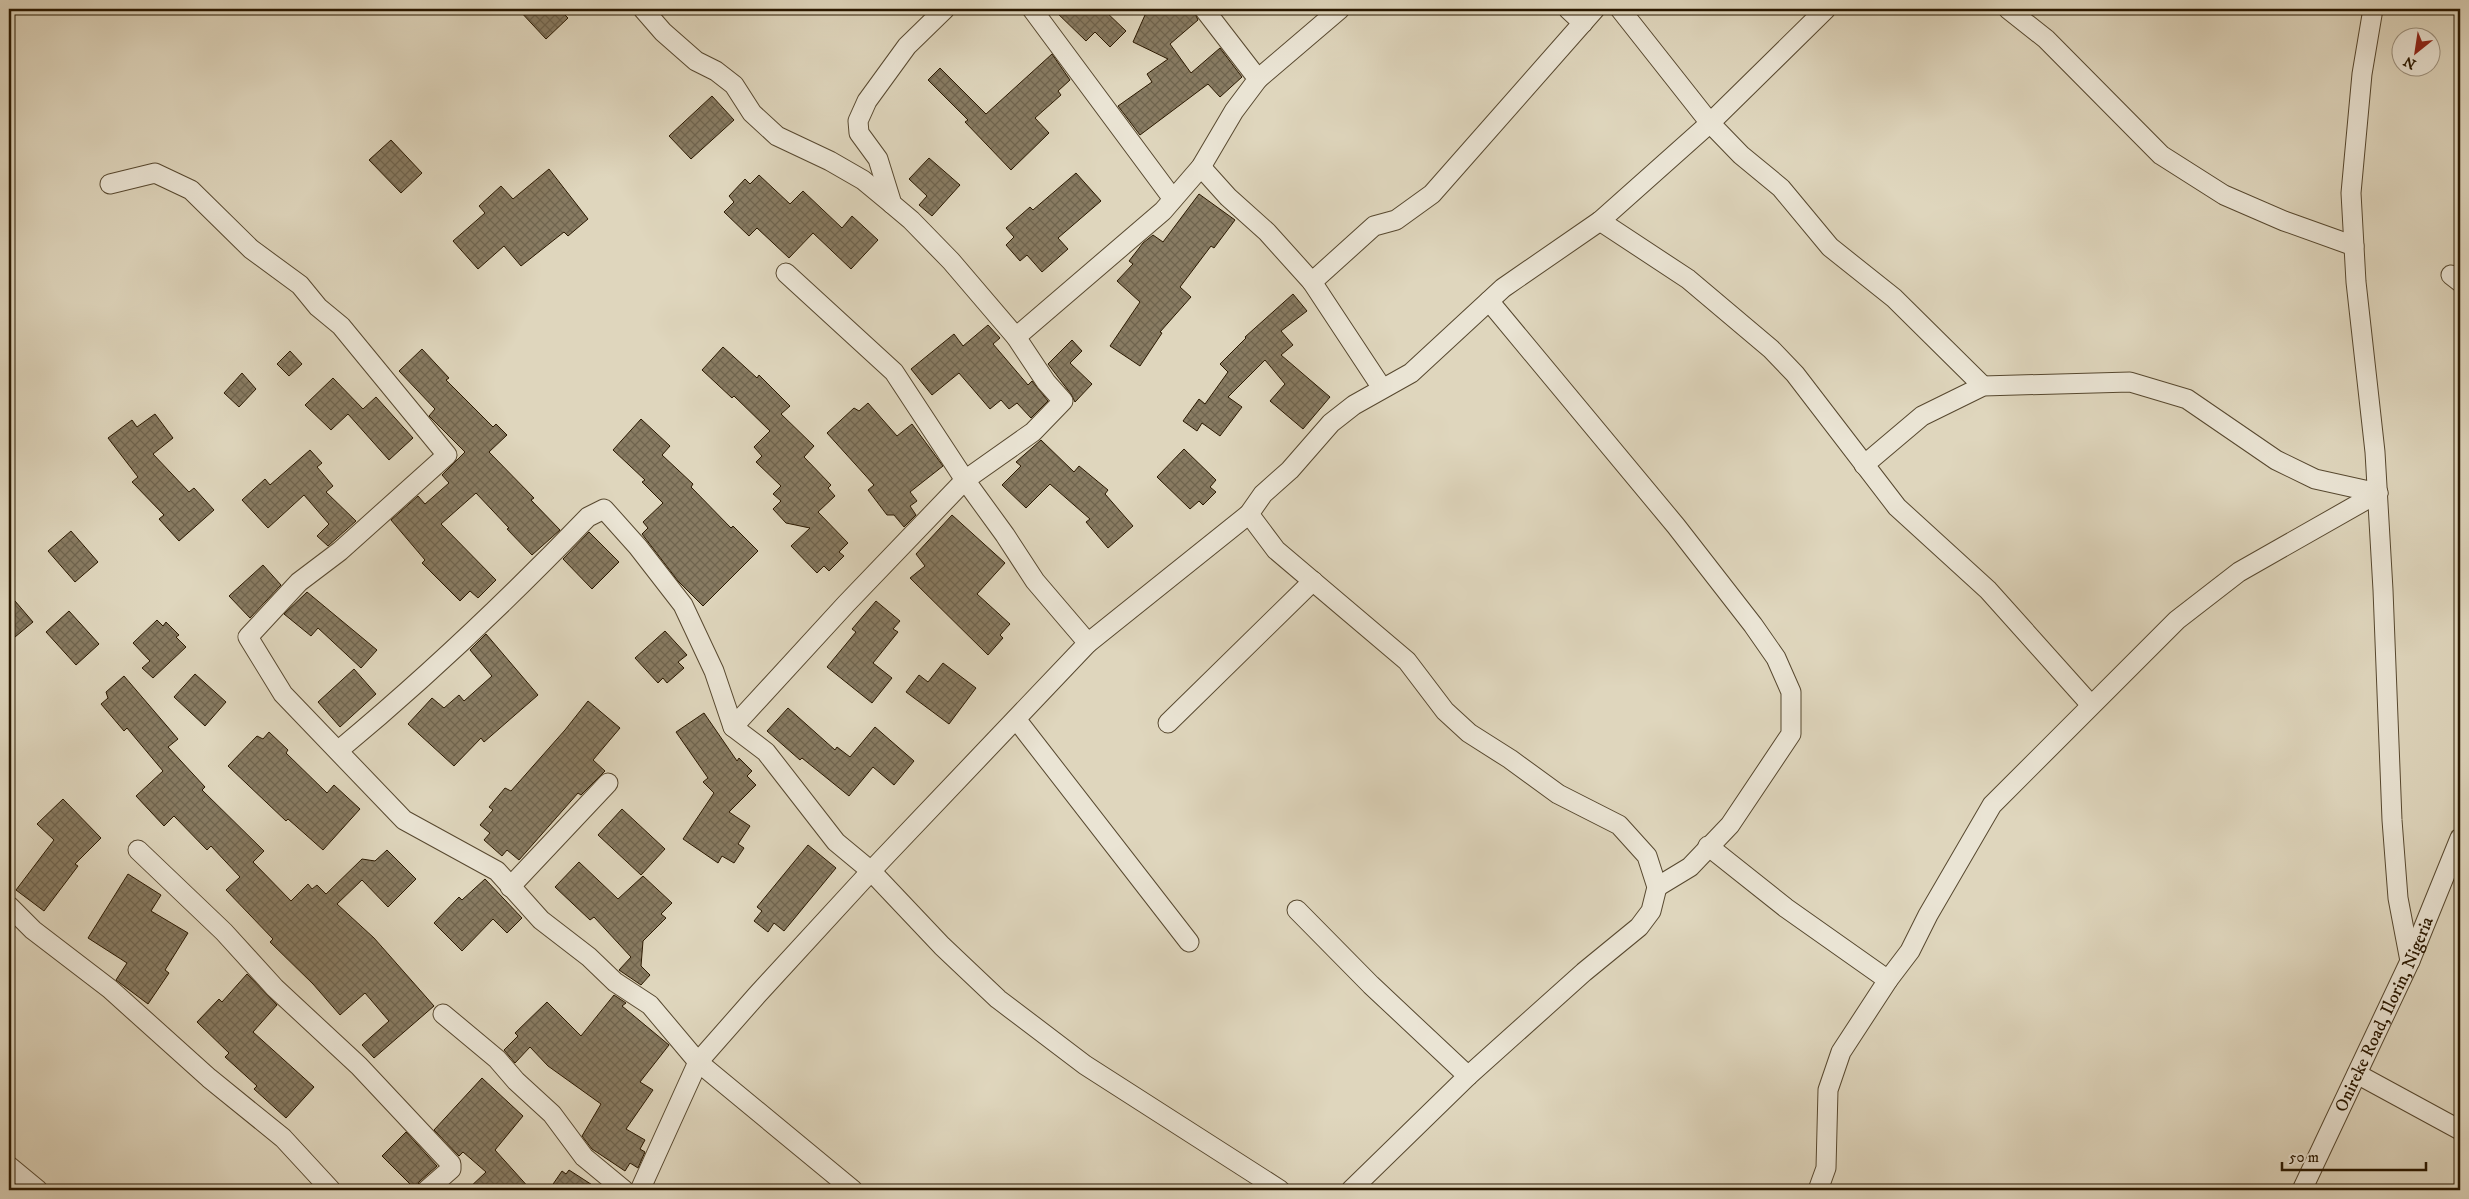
<svg xmlns="http://www.w3.org/2000/svg" width="2469" height="1199" viewBox="0 0 2469 1199" font-family="'IM FELL DW Pica',serif">
  <style>
    .building { fill: url(#building-cross-hatch); stroke: #2a1800 }
    .lines { fill: none; stroke-linecap: round; stroke-linejoin: round }
    .minor-casing { stroke: #57482f; stroke-width: 21 }
    .minor { stroke: #eae4d4; stroke-width: 19 }
    .labels { text-anchor: middle; stroke-width: 5; stroke-linejoin: round; paint-order: stroke }
    .street-label { font-size: 18px; fill: #2a1800; stroke: #eae4d4 }
  </style>
  <defs>
    <pattern id="building-cross-hatch" width="8" height="8" patternUnits="userSpaceOnUse" patternTransform="scale(1.25)"><rect width="8" height="8" fill="#887b62"/><path d="M0 0l8 8M0 8l8-8" fill="none" stroke="#6f644e"/></pattern>
  </defs>
  <rect width="100%" height="100%" fill="#dfd6bd"/>
  <filter id="stains"><feTurbulence type="fractalNoise" baseFrequency=".004" numOctaves="4"/><feColorMatrix values="0 0 0 0 .2 0 0 0 0 .09 0 0 0 0 .02 0 0 0 .5 -.17"/></filter>
  <radialGradient id="worn" r=".72"><stop offset=".6" stop-color="#630" stop-opacity="0"/><stop offset="1" stop-color="#630" stop-opacity=".3"/></radialGradient>
  <path class="building" d="M518,9H559L568,18L546,39Z
    M1053,9H1103L1126,31L1110,47L1095,32L1086,41Z
    M1152,9H1193L1198,20L1170,44L1191,73L1220,48L1242,77L1220,97L1208,84L1140,135L1118,106L1152,82L1147,74L1168,59L1133,42L1145,15Z
    M1052,54L1070,80L1058,91L1061,95L1035,118L1049,133L1011,170L965,122L968,120L928,80L940,68L986,114Z
    M712,96L734,120L691,159L669,136Z
    M391,140L422,173L401,193L369,160Z
    M929,158L960,185L932,216L919,205L927,196L909,179Z
    M549,169L588,219L568,236L564,232L521,266L504,246L478,269L453,241L485,213L479,206L501,186L513,199Z
    M1076,173L1101,201L1058,238L1068,249L1042,272L1027,255L1020,261L1006,245L1014,237L1006,228L1030,207L1033,210Z
    M759,175L790,204L803,191L842,228L852,216L878,240L851,269L813,233L789,258L757,228L749,236L724,212L734,202L729,196L745,179L750,184Z
    M1199,194L1235,220L1214,248L1211,246L1180,287L1191,297L1160,332L1162,333L1140,366L1110,346L1140,302L1117,281L1133,264L1129,261L1143,243L1153,235L1163,242Z
    M1293,294L1307,311L1281,331L1293,345L1281,355L1330,397L1303,429L1270,401L1285,384L1265,360L1228,397L1242,407L1220,436L1202,423L1197,431L1183,421L1199,399L1205,404L1228,372L1220,364L1246,338L1245,337Z
    M988,325L1000,338L993,344L1028,385L1032,381L1048,401L1031,418L1017,403L1009,409L1001,400L990,409L959,373L932,395L911,369L954,334L963,346Z
    M1072,340L1082,351L1070,363L1092,384L1075,402L1071,394L1048,364Z
    M723,347L757,378L759,375L790,406L781,414L814,446L804,457L831,485L828,488L835,496L818,512L848,543L839,552L844,556L829,571L824,566L817,573L791,546L810,528L786,523L773,509L781,501L773,494L781,486L756,462L762,456L754,447L770,431L734,396L732,398L702,370Z
    M422,349L449,378L446,380L493,427L496,424L507,435L489,452L534,498L531,500L560,530L532,555L507,529L509,528L476,493L441,524L496,580L478,598L470,591L460,601L422,563L425,560L391,520L418,496L425,504L449,483L442,475L465,452L429,416L435,409L399,371Z
    M290,351L302,364L289,376L277,364Z
    M242,373L256,389L239,407L224,393Z
    M333,378L363,409L376,397L413,438L389,460L348,414L331,430L305,405Z
    M868,403L897,436L912,424L943,466L910,492L917,501L910,506L916,515L904,527L894,515H887L868,490L874,485L827,433L854,408L859,411Z
    M155,414L173,438L153,454L189,492L194,488L214,510L179,541L159,519L164,515L132,482L138,477L108,438L132,420L137,427Z
    M641,419L670,446L662,455L693,484L691,487L731,528L733,526L758,551L703,606L678,581L642,534L648,528L643,522L663,503L642,482L645,480L613,450Z
    M1041,440L1074,472L1079,466L1108,490L1105,494L1133,526L1108,548L1086,522L1090,519L1050,484L1026,508L1002,485L1021,466L1016,462Z
    M1184,449L1216,480L1210,487L1216,492L1203,505L1199,501L1190,509L1157,477Z
    M310,450L322,463L317,467L333,486L326,492L356,521L328,546L317,536L329,524L304,495L268,528L242,500L265,479L270,485Z
    M952,515L1005,563L977,594L1010,624L1000,635L1003,638L988,655L910,578L925,566L916,554Z
    M71,531L98,562L75,582L48,551Z
    M589,532L619,562L592,589L563,559Z
    M263,565L281,585L250,618L229,596Z
    M307,592L377,650L361,668L318,628L311,636L284,614Z
    M9,594L33,622L9,642Z
    M876,601L900,621L893,629L898,632L873,663L892,678L872,703L827,667L856,632L852,629Z
    M69,611L99,644L76,665L46,632Z
    M157,620L163,626L166,622L179,635L176,637L186,647L153,678L142,668L150,661L133,643Z
    M665,631L687,655L678,662L684,668L667,683L663,678L658,683L635,658Z
    M486,634L538,695L484,742L481,738L454,766L408,724L432,698L444,708L459,695L464,701L492,676L470,650Z
    M943,663L976,688L949,724L906,692L919,675L928,682Z
    M354,669L376,694L340,727L318,702Z
    M195,674L226,702L205,726L174,697Z
    M124,676L178,739L168,747L205,787L202,790L264,851L253,862L291,901L308,884L312,889L317,885L326,894L362,859L375,861L387,850L416,879L388,907L362,880L337,904L374,938L434,1006L374,1058L362,1045L389,1021L365,993L340,1015L313,984L270,942L273,939L226,890L240,877L211,846L207,850L174,816L164,826L136,796L163,771L127,728L124,731L101,704L108,698L106,692Z
    M588,701L620,728L593,760L605,771L581,795L578,793L519,860L507,850L502,856L484,840L490,833L480,825L493,810L489,807L505,788L511,791L565,730Z
    M788,708L835,750L837,747L850,757L875,727L914,761L894,785L873,767L849,796L802,758L800,760L767,731Z
    M704,713L737,761L739,758L752,771L747,776L756,785L729,812L750,826L738,844L744,848L734,863L722,856L718,863L683,839L714,793L703,782L708,778L676,732Z
    M269,732L288,750L286,753L327,793L334,785L360,809L323,850L288,819L286,821L228,766L257,736L263,739Z
    M63,799L101,838L75,864L78,866L44,911L16,890L54,840L37,824Z
    M622,809L665,849L641,875L598,835Z
    M808,845L836,868L784,931L774,923L768,932L754,921L762,911L757,907Z
    M579,862L618,899L643,876L672,903L661,914L666,918L643,941L641,966L650,975L641,985L619,970L631,957L594,917L590,920L555,887Z
    M128,874L161,895L151,911L188,933L165,970L169,973L148,1004L116,980L127,963L88,938Z
    M485,879L522,918L507,933L493,919L462,951L434,923L459,897L462,900Z
    M247,974L277,1005L253,1032L314,1087L286,1118L254,1089L257,1086L225,1057L229,1053L197,1022L219,999L222,1002Z
    M614,995L626,1003L622,1006L669,1045L640,1082L653,1090L626,1129L645,1140L640,1149L645,1152L638,1168L630,1163L625,1171L592,1149L582,1136L601,1104L548,1066L530,1047L515,1063L504,1050L518,1036L515,1033L547,1002L581,1036Z
    M482,1078L523,1116L495,1150L531,1190H467L486,1172L463,1152L459,1156L434,1130Z
    M406,1132L437,1166L419,1182L416,1190L382,1156Z
    M569,1170L600,1190H549L562,1171L566,1174Z"/>
  <g class="lines">
    <g class="minor-casing">
      <g id="minor">
        <path d="M643,9L663,32L696,61L716,71L734,85L752,113L777,136L830,161L863,180L892,204"/>
        <path d="M1032,9L1173,199"/>
        <path d="M1568,9L1583,23"/>
        <path d="M1620,9L1710,123L1741,155L1781,188L1830,247L1894,298L1983,386"/>
        <path d="M2008,9L2046,39L2161,155L2224,195L2284,221L2354,246"/>
        <path d="M2373,9L2362,74L2351,193L2356,282L2375,452L2383,590L2392,820L2398,898L2410,961"/>
        <path d="M1258,79L1340,9"/>
        <path d="M1201,167L1228,197L1267,232L1312,282L1374,226L1396,220L1432,194L1595,9"/>
        <path d="M110,184L155,173L191,190L251,249L300,285L318,307L341,326L447,455L340,551L299,582L248,637L283,694L404,820L497,871L541,920L589,957L615,982L650,1005L698,1062L853,1190"/>
        <path d="M1600,221L1688,279L1771,349L1795,374L1897,507L1988,590L2091,705"/>
        <path d="M786,273L894,372L965,480L1005,535L1035,581L1088,643"/>
        <path d="M2451,275L2460,282"/>
        <path d="M1312,282L1382,388"/>
        <path d="M1489,301L1676,526L1753,625L1776,658L1791,692V734L1730,825L1690,867L1657,887"/>
        <path d="M1016,337L1163,211L1201,167L1234,111L1258,79L1204,9"/>
        <path d="M1864,465L1922,416L1983,386L2130,382L2187,399L2276,460L2315,479L2378,493"/>
        <path d="M1249,514L1276,550L1407,661L1445,711L1469,733L1510,759L1558,794L1619,825L1647,856L1657,887L1651,911L1639,927L1584,972L1468,1076L1351,1190"/>
        <path d="M1016,719L1189,942"/>
        <path d="M1168,723L1313,581"/>
        <path d="M733,727L846,604L965,480L1033,432L1063,401L1046,382L1016,337L951,261L911,220L892,204L878,159L859,133L858,121L867,101L907,46L945,9"/>
        <path d="M339,750C427,677 509,599 588,517L604,509L638,547L683,605L714,671L733,727L766,752L836,842L871,871L942,946L998,999L1085,1065L1280,1190"/>
        <path d="M1708,846L1786,908L1888,980"/>
        <path d="M138,850L224,932L275,988L359,1066L451,1164V1169L427,1190"/>
        <path d="M510,887L608,783"/>
        <path d="M9,906L33,930L110,989L209,1078L283,1138L331,1190"/>
        <path d="M1297,910L1371,985L1468,1076"/>
        <path d="M443,1014L497,1059L516,1081L552,1114L584,1157L624,1190"/>
        <path d="M2357,1074L2460,1130"/>
        <path d="M9,1166L38,1190"/>
        <path d="M640,1190L698,1062L757,995L871,871L1088,643L1249,514L1263,494L1290,470L1331,423L1354,405L1411,373L1503,288L1600,221L1710,123L1826,9"/>
        <path d="M1818,1190L1826,1168L1828,1090L1841,1052L1888,980L1910,951L1928,915L1992,805L2177,620L2239,572L2378,493"/>
        <path id="s1" d="M2302,1190L2410,961L2460,838"/>
      </g>
    </g>
    <use href="#minor" class="minor"/>
  </g>
  <g class="labels">
    <g class="street-label">
      <text dy="6" stroke="none"><textPath href="#s1" startOffset="194">Onireke Road, Ilorin, Nigeria</textPath></text>
    </g>
  </g>
  <rect width="2469" height="1199" fill="none" stroke="#dfd6bd" stroke-width="30"/>
  <rect x="10" y="10" width="2449" height="1179" fill="none" stroke="#2a1800" stroke-width="2.5"/>
  <rect x="15" y="15" width="2439" height="1169" fill="none" stroke="#2a1800"/>
  <g transform="translate(2416 52) rotate(210)"><circle r="24" fill="#eae4d4" stroke="#9d927f"/>
  <path d="M0-4L9 19L0 12L-9 19Z" fill="#8f2418"/>
  <text y="-8" font-size="14" font-weight="bold" text-anchor="middle" fill="#2a1800">N</text>
  </g>
  <path d="M2282 1162v8h144v-8" fill="none" stroke="#2a1800" stroke-width="2.5"/>
  <text x="2289" y="1162" font-size="15" fill="#2a1800" stroke="#eae4d4" stroke-width="4" paint-order="stroke">50 m</text>
  <rect width="100%" height="100%" filter="url(#stains)"/>
  <rect width="100%" height="100%" fill="url(#worn)"/>
</svg>
